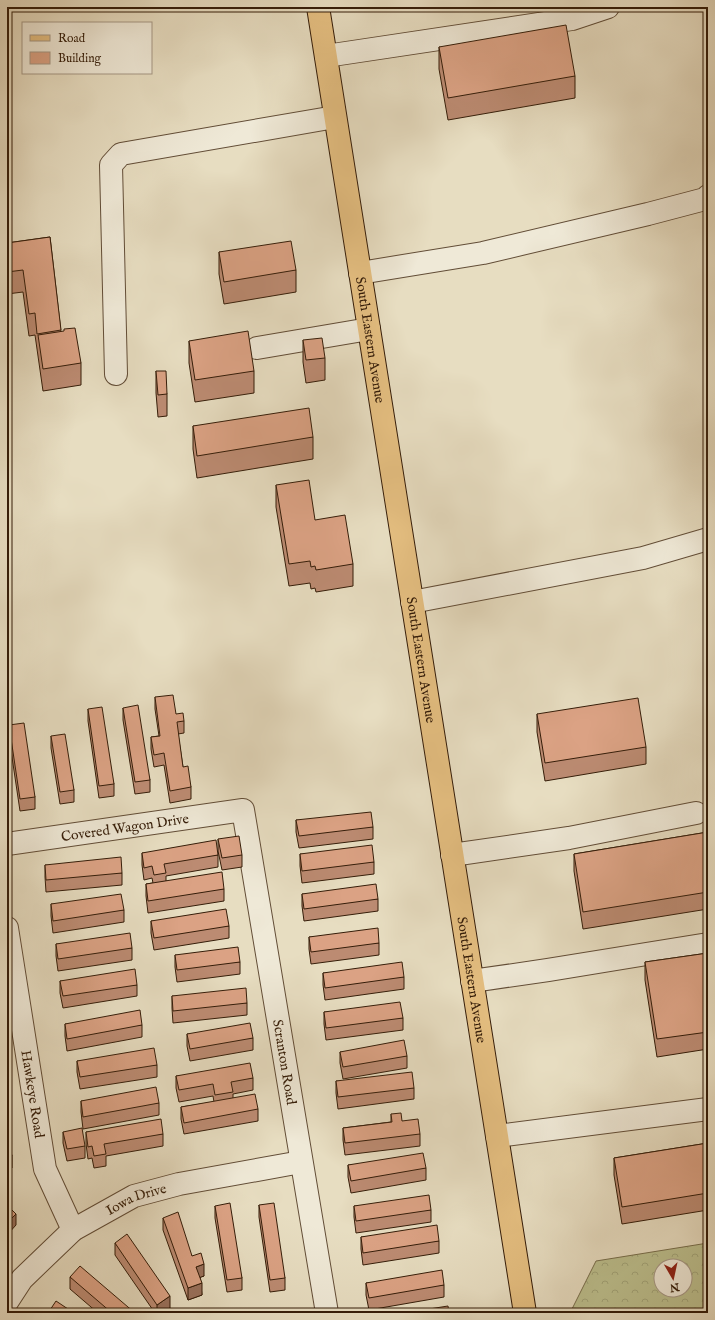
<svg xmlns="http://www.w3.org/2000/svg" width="715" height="1320" viewBox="0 0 715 1320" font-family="'IM FELL English',serif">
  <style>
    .forest { fill: url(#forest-crowns); stroke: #786e4c; fill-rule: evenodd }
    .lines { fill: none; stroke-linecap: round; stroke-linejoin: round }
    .minor-casing { stroke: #624d37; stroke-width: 24 }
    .major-casing { stroke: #351d09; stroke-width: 24 }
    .minor { stroke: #efe9d7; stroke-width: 22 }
    .major { stroke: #e4be80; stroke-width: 22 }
    .wall { fill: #bc8b72; stroke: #351d09 }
    .shaded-wall { fill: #99715c; stroke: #351d09 }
    .building { fill: #dba284; stroke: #351d09 }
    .labels { text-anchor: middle; stroke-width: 3; stroke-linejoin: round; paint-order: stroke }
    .street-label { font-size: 14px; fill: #351d09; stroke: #efe9d7 }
  </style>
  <defs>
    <pattern id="forest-crowns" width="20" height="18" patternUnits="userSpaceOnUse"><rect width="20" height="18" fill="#bcbf8e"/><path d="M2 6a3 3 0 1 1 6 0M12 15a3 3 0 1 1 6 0" fill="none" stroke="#a2a479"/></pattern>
  </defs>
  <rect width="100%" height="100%" fill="#e7ddc1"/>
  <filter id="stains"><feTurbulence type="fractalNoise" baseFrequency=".005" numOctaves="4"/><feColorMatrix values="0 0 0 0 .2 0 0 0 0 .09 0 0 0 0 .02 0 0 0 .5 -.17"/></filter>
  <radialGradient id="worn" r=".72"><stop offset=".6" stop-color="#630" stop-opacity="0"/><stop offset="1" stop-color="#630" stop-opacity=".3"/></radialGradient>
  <path class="forest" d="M708,1243V1313H580L579,1309L573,1313H570L596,1261ZM661,1266H685V1290H661Z"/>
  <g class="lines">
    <g class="minor-casing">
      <g id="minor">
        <path d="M326,56L572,19L608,7"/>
        <path d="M360,273L483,253L648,214L705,199L708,196"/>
        <path d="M257,348L369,329"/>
        <path d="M116,374L111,165L121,154L335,117"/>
        <path d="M412,602L643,558L708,539"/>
        <path id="s1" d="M7,844L243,810L327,1313"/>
        <path d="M452,855L569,838L696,813"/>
        <path id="s2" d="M7,928L45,1169L73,1230"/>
        <path d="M472,981L548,970L708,944"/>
        <path d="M497,1136L708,1109"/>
        <path id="s3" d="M7,1302L22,1279L73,1230L134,1196L179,1184L301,1162"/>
      </g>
    </g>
    <g class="major-casing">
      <g id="major">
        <path id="s4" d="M318,7L525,1313"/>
      </g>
    </g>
    <use href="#minor" class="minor"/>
    <use href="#major" class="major"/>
  </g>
  <path class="wall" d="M439,47L575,76V98L448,120L439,69Z
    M50,237L61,332L81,363V385L43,391L35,335L29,336L23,292L7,294V243Z
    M219,252L296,270V292L224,304L219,274Z
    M303,340L325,358V380L306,383L303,362Z
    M189,341L254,371V393L195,402L189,363Z
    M156,371L167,394V416L158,417L156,393Z
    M193,426L313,437V459L197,478L193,449Z
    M276,485L315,520L353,564V586L316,592L315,588L311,589L310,583L289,586L276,507Z
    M155,697L184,721V733L178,734L183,767L191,787V799L170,803L164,765L154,767L151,749V737L159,736L155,709Z
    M123,708L150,780V792L135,794L123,720Z
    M88,709L114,784V796L99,798L88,721Z
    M537,714L646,747V764L545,781L537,732Z
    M9,725L35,797V809L20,811L9,737Z
    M51,736L74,790V802L60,804L51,748Z
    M296,820L373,827V839L299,848L296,832Z
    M708,832V909L583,929L574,871V854Z
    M218,839L242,855V867L222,870L218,851Z
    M142,853L218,855V867L166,876V881L224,889V901L148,913L146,896V884L153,883L152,878L144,880L142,865Z
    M300,854L374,862V874L302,883L300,866Z
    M45,865L122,873V885L46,892L45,877Z
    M302,894L378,899V911L304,921L302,906Z
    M51,904L124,910V922L53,933L51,916Z
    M151,921L229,926V938L154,950L151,933Z
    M309,937L379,943V955L311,964L309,949Z
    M56,944L132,948V960L58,971L56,956Z
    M708,953V1049L657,1057L645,980V962Z
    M175,955L240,962V974L177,982L175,967Z
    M323,973L404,977V989L325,1000L323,985Z
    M60,981L137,985V996L63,1008L60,993Z
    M172,996L247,1003V1015L173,1023L172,1008Z
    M324,1012L403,1018V1030L326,1040L324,1024Z
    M65,1024L142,1025V1037L67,1051L65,1036Z
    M187,1034L253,1038V1050L190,1061L187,1046Z
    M340,1052L407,1056V1068L343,1079L340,1063Z
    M77,1061L157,1065V1077L80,1089L77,1072Z
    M176,1076L253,1078V1090L233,1094V1098L258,1109V1121L184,1134L181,1119V1107L214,1102L213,1096L179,1102L176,1088Z
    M336,1081L414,1088V1099L338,1109L336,1093Z
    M81,1101L159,1103V1115L83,1129L81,1112Z
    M391,1114L402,1121L420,1134V1146L345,1155L343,1140V1128L391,1122Z
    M63,1132L85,1146V1158L67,1161L63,1143Z
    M86,1132L163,1134V1146L106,1156V1166L94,1168L92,1158L88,1159L86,1144Z
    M7,1140L12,1156V1168L7,1169Z
    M708,1143V1210L622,1224L614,1175V1158Z
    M348,1165L426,1168V1180L351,1193L348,1177Z
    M259,1205L285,1278V1290L270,1292L259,1217Z
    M215,1206L242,1278V1290L227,1292L215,1218Z
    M354,1206L431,1210V1222L356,1233L354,1217Z
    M163,1218L192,1256L204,1276L200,1277L202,1295L188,1300L163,1230Z
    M361,1237L439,1241V1253L363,1265L361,1249Z
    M115,1243L170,1308L162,1313H155L115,1255Z
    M70,1277L135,1313H98L70,1289Z
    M366,1283L444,1285V1297L369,1310L366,1295Z"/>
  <path class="shaded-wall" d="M16,1214V1225L7,1235V1223Z
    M204,1264V1276L196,1279V1267Z
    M202,1283V1295L188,1300V1288Z
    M170,1296V1308L162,1313H157V1305Z"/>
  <path class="building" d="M566,25L575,76L448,98L439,47Z
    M50,237L61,330L37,334L35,313L29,314L23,270L7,272V243Z
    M291,241L296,270L224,282L219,252Z
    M75,328L81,363L43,369L38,335L64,331V329Z
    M248,331L254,371L195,380L189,341Z
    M322,338L325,358L306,360L303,340Z
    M156,371H166L167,394L158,395Z
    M309,408L313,437L197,456L193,426Z
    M309,480L315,520L345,515L353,564L316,570L315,566L311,567L310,561L289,564L276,485Z
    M173,695L176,714L183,713L184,721L177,722L183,767L188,766L191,787L170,791L164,753L154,755L151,737L160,736L155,697Z
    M638,698L646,747L545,763L537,714Z
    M138,705L150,780L135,782L123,708Z
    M102,707L114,784L99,786L88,709Z
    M24,723L35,797L20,799L9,725Z
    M65,734L74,790L60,792L51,736Z
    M371,812L373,827L299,836L296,820Z
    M708,832V892L583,912L574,854Z
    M239,836L242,855L222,858L218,839Z
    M216,840L218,855L164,864L166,873L154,875L152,866L144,868L142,853Z
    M372,845L374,862L302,871L300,854Z
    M121,857L122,873L46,880L45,865Z
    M222,872L224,889L148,901L146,884Z
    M376,884L378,899L304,909L302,894Z
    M121,894L124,910L53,921L51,904Z
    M226,909L229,926L154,938L151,921Z
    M378,928L379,943L311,952L309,937Z
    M130,933L132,948L58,959L56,944Z
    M238,947L240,962L177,970L175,955Z
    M708,953V1032L657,1039L645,962Z
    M402,962L404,977L325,988L323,973Z
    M135,969L137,985L63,996L60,981Z
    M246,988L247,1003L173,1011L172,996Z
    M400,1002L403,1018L326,1028L324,1012Z
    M140,1010L142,1025L67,1039L65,1024Z
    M250,1023L253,1038L190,1049L187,1034Z
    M404,1040L407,1056L343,1067L340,1052Z
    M154,1048L157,1065L80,1077L77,1061Z
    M250,1063L253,1078L231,1082L233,1092L215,1095L213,1084L179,1090L176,1076Z
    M412,1072L414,1088L338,1097L336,1081Z
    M156,1087L159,1103L83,1117L81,1101Z
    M255,1094L258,1109L184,1123L181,1107Z
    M401,1113L402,1121L418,1119L420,1134L345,1143L343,1128L392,1122L391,1114Z
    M161,1119L163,1134L104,1144L106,1154L94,1156L92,1146L88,1147L86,1132Z
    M82,1128L85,1146L67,1149L63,1132Z
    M7,1140H8L12,1156L7,1157Z
    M708,1143V1193L622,1207L614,1158Z
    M423,1153L426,1168L351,1181L348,1165Z
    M429,1195L431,1210L356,1221L354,1206Z
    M230,1203L242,1278L227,1280L215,1206Z
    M274,1203L285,1278L270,1280L259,1205Z
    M7,1205L16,1214L7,1223Z
    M178,1212L192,1256L201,1253L204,1264L196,1267L202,1283L188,1288L163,1218Z
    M437,1225L439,1241L363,1253L361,1237Z
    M127,1234L170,1296L157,1305L115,1243Z
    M80,1266L135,1313H112L70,1277Z
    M442,1270L444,1285L369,1298L366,1283Z
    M56,1301L74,1313H48Z
    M448,1306L449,1313H404Z"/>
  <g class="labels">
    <g class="street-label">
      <text dy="5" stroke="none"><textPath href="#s4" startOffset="337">South Eastern Avenue</textPath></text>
      <text dy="5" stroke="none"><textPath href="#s4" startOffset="661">South Eastern Avenue</textPath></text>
      <text dy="5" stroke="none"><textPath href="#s1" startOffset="119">Covered Wagon Drive</textPath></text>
      <text dy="5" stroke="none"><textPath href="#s4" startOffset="985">South Eastern Avenue</textPath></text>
      <text dy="5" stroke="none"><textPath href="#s1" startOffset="494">Scranton Road</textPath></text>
      <text dy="5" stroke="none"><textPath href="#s2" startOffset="168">Hawkeye Road</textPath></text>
      <text dy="5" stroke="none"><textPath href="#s3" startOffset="169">Iowa Drive</textPath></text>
    </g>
  </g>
  <rect width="715" height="1320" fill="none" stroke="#e7ddc1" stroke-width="24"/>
  <rect x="8" y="8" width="699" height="1304" fill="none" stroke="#351d09" stroke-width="2"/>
  <rect x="12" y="12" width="691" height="1296" fill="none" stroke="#351d09"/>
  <rect x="22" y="22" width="130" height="52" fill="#efe9d7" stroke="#a59785"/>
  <rect x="30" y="35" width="20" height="6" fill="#e4be80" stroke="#a59785"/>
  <text x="58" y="42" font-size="12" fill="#351d09">Road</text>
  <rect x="30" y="52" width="20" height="12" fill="#dba284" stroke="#a59785"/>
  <text x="58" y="62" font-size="12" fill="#351d09">Building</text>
  <g transform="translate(673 1278) rotate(171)"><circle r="19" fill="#efe9d7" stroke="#a59785"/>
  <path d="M0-3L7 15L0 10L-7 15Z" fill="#8f2418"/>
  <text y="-6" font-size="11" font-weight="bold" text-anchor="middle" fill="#351d09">N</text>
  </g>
  <rect width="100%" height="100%" filter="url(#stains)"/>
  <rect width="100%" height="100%" fill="url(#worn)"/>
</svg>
